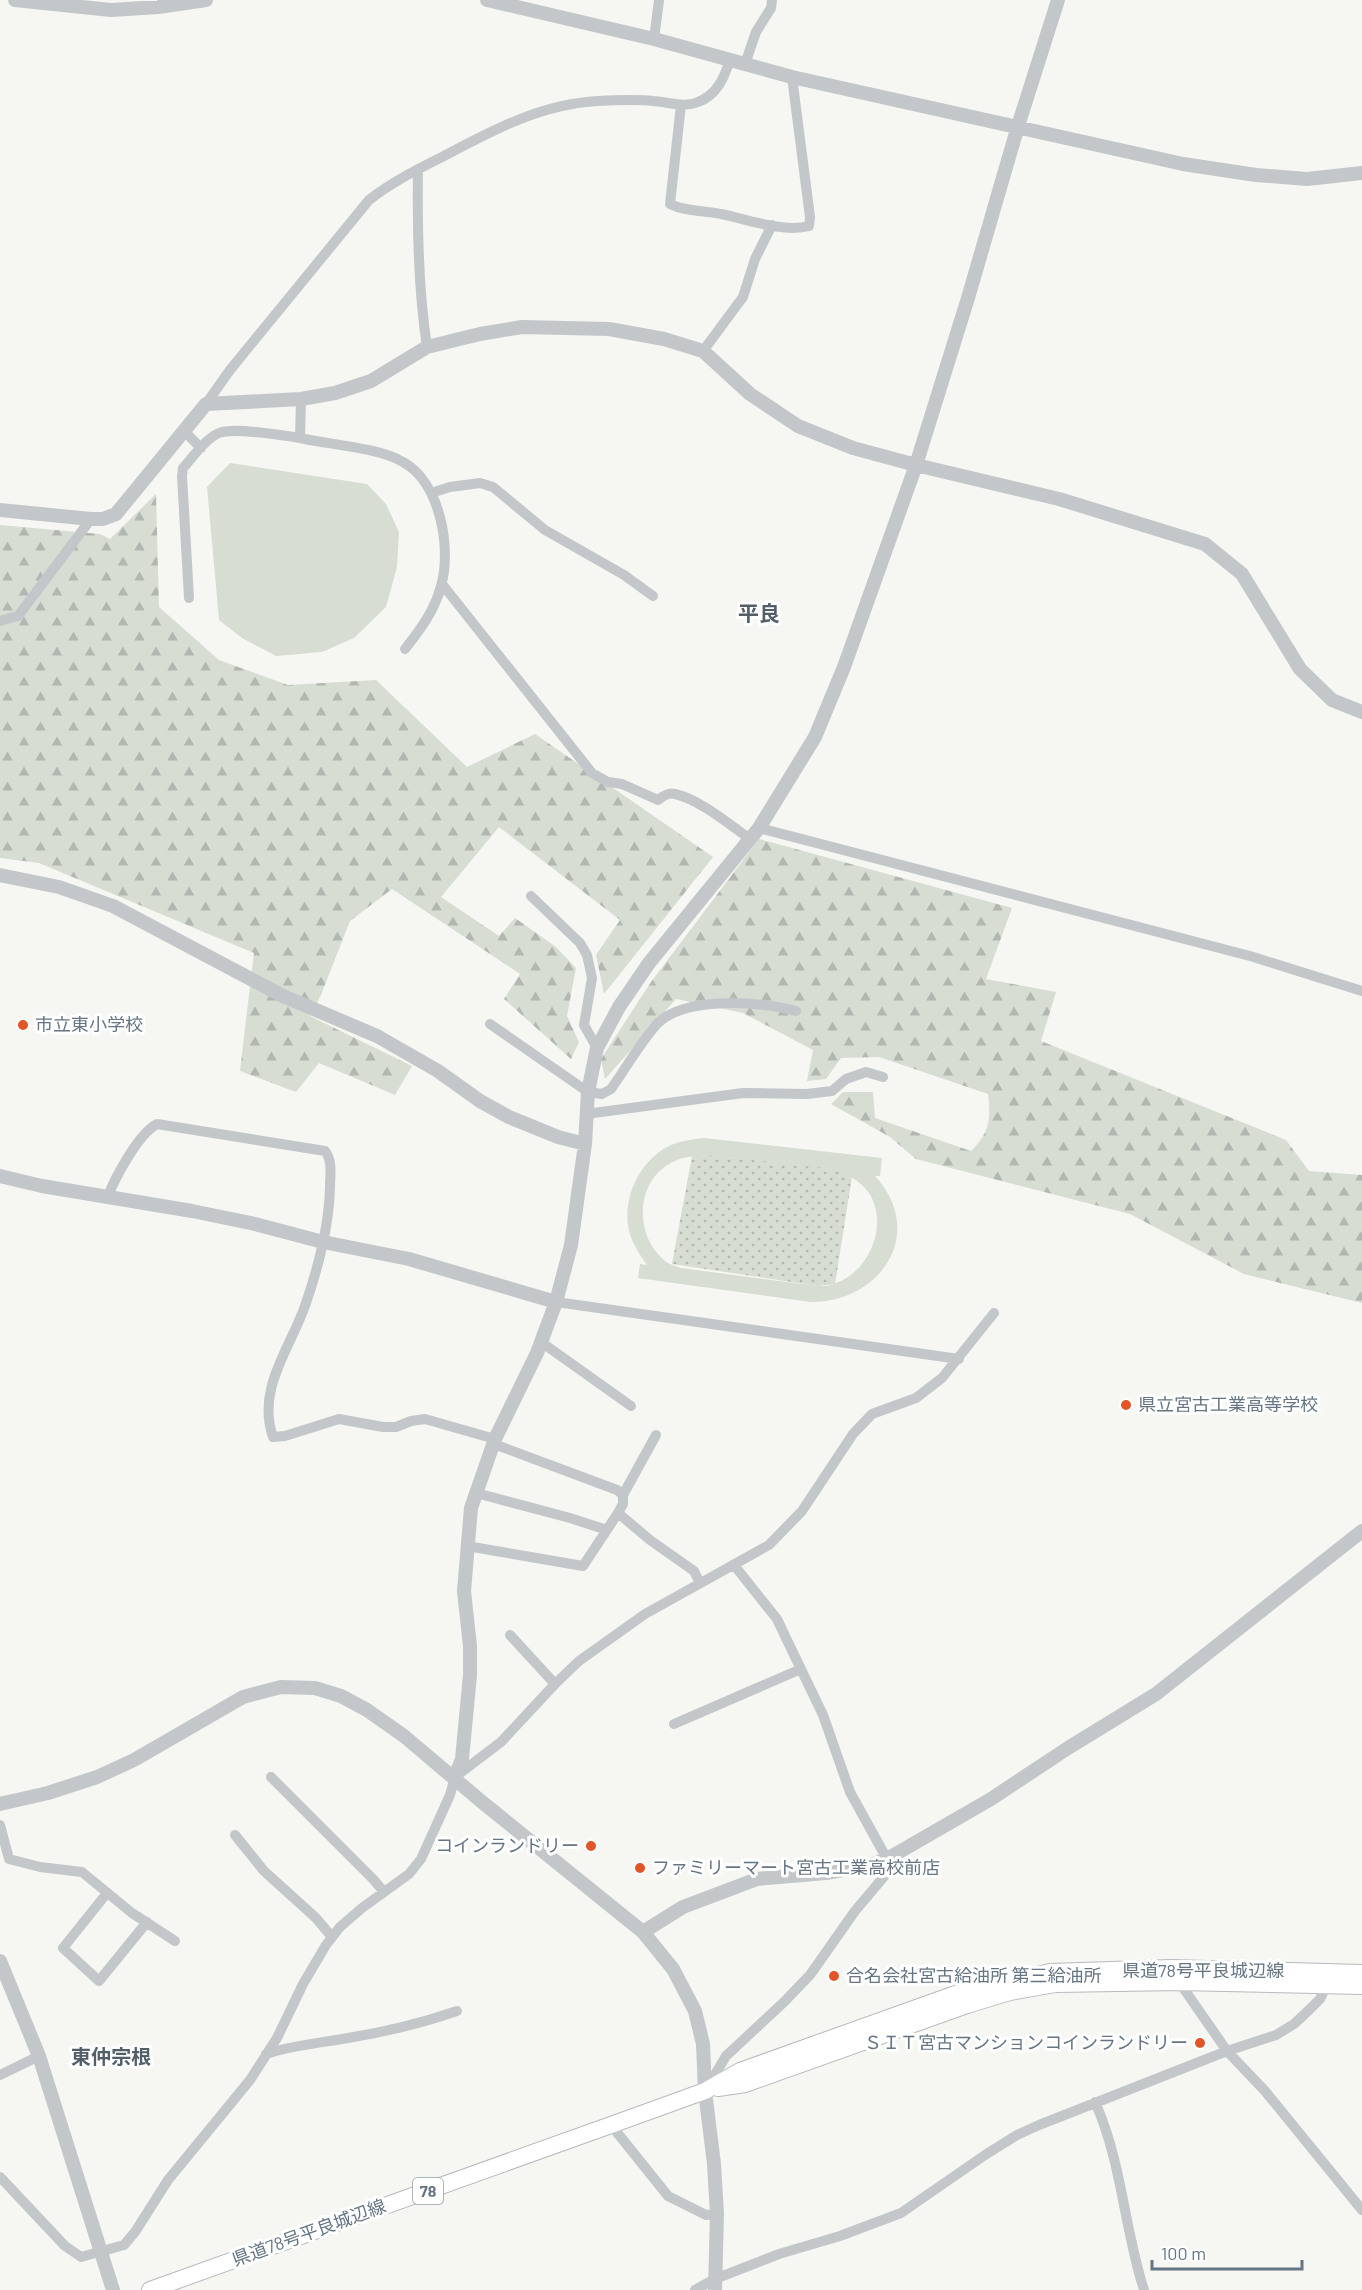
<svg xmlns="http://www.w3.org/2000/svg" width="1362" height="2290" viewBox="0 0 1362 2290" font-family="Barlow,'Noto Sans JP',sans-serif">
  <style>
    .grass { fill: url(#grass-dots) }
    .forest { fill: url(#forest-firs) }
    .pitch { fill: #d7ddd3; fill-rule: evenodd }
    .lines { fill: none; stroke-linecap: round; stroke-linejoin: round }
    .primary-casing { stroke: #b6babe; stroke-width: 18 }
    .minor { stroke: #c3c7ca; stroke-width: 10 }
    .tertiary { stroke: #c3c7ca; stroke-width: 14 }
    .primary { stroke: #fff; stroke-width: 16 }
    .poi-dot { fill: #e25526; stroke: #fff; stroke-width: 2 }
    .labels { text-anchor: middle; stroke-width: 6; stroke-linejoin: round; paint-order: stroke }
    .shield { fill: #fff; stroke: #939ea8; stroke-width: 1.5 }
    .shield-label { font-size: 16px; font-weight: bold; fill: #657583 }
    .poi-label { font-size: 18px; fill: #657583; stroke: #fff; text-anchor: start }
    .street-label { font-size: 18px; fill: #657583; stroke: #fff }
    .neighbourhood-label { font-size: 20px; font-weight: bold; fill: #535f68; stroke: #fff }
    .quarter-label { font-size: 21px; font-weight: bold; fill: #535f68; stroke: #fff }
  </style>
  <defs>
    <pattern id="grass-dots" width="8" height="8" patternUnits="userSpaceOnUse" patternTransform="scale(1.5)"><rect width="8" height="8" fill="#d7ddd3"/><path d="M2 2h.1M6 6h.1" fill="none" stroke="#b2b8b1" stroke-width="1.8" stroke-linecap="round"/></pattern>
    <pattern id="forest-firs" width="22" height="20" patternUnits="userSpaceOnUse" patternTransform="scale(1.5)"><rect width="22" height="20" fill="#d7ddd3"/><path d="M5 1l3.5 6h-7zM16 11l3.5 6h-7z" fill="#b2b8b1"/></pattern>
  </defs>
  <rect width="100%" height="100%" fill="#f6f6f2"/>
  <path class="grass" d="M709,1155L839,1169L852,1177L835,1284L818,1286L672,1264L692,1156Z"/>
  <path class="forest" d="M156,494L159,607L219,660L288,685L376,680L467,767L535,734L713,857L604,994L596,955L620,920L499,827L441,897L499,936L515,918L556,947L576,968L567,1016L579,1042L571,1059L504,999L520,974L392,889L350,921L321,995L310,1016L412,1066L395,1095L319,1063L296,1092L240,1071L254,953L39,863L0,858V525L100,534L110,539Z
    M759,839L1012,908L986,979L1056,992L1041,1041L1286,1140L1309,1171L1362,1175V1303L1244,1274L1130,1214L916,1159L890,1137L831,1104L843,1092H873L875,1118L971,1151C990,1132 991,1120 988,1094L879,1057L841,1058L826,1079L807,1081L813,1050L743,1013L676,999L605,1079L601,1059L651,982Z"/>
  <path class="pitch" d="M230,463L367,484L386,504L399,532L397,567L386,607L354,638L322,652L276,656L242,638L219,620L207,487Z
    M704,1138L882,1158L880,1176H875C927,1233 881,1302 811,1302L638,1278L640,1264L647,1265C640,1255 632,1243 629,1231C622,1198 639,1160 671,1145C681,1141 693,1139 704,1138ZM709,1155L840,1170C850,1176 862,1183 869,1193C889,1224 870,1271 836,1283C831,1286 824,1286 818,1286L681,1268C675,1266 668,1264 664,1260C632,1233 636,1176 677,1160C687,1156 698,1156 709,1155Z"/>
  <g class="lines">
    <g class="primary-casing">
      <path id="primary" d="M718,2088L745,2084L967,2005L1010,1992L1055,1984L1179,1982L1362,1986
        M150,2290L611,2125L705,2091L740,2071L961,1992L1050,1972L1171,1968L1362,1973"/>
    </g>
    <path class="minor" d="M654,39L659,0
      M745,64L756,32L771,8L772,0
      M681,105L670,204C686,212 704,210 721,214C746,219 784,233 809,226L810,217L792,77
      M418,169C417,228 418,288 427,347
      M703,351L743,297L755,259L772,225
      M206,404L230,370L369,200C392,182 418,169 444,156C493,130 541,104 598,101C616,100 635,99 653,101C668,102 684,108 698,102C717,95 724,78 730,60
      M184,431L201,448
      M300,438L301,399
      M431,493L450,487L480,483L493,487L545,530L624,575L653,596
      M442,584L592,773L608,782L622,784L658,800C663,796 669,792 675,794C699,799 730,825 750,839
      M189,598L182,476L183,468C193,457 205,439 219,433C233,427 288,436 305,439C334,445 379,448 403,462C440,482 452,548 441,586C435,610 420,630 405,649
      M0,621L18,616L91,519
      M759,828L1250,956L1362,991
      M531,896L580,943L587,955L592,978L584,1025L597,1048
      M490,1024L588,1092L602,1094L611,1089C626,1068 640,1043 657,1024C684,996 761,1001 796,1011
      M586,1114L743,1093L807,1094L832,1091L846,1079L866,1072L883,1077
      M107,1198C115,1178 138,1134 157,1124L325,1151C333,1161 330,1175 330,1187C329,1227 319,1265 306,1303C291,1348 256,1388 273,1437L285,1436L339,1419L383,1427H396L411,1421L425,1419L495,1439
      M556,1302L959,1359
      M541,1342L631,1406
      M494,1444L617,1490L623,1495
      M476,1493L570,1518L607,1530
      M618,1513L650,1540L694,1571L700,1583
      M467,1546L583,1566L618,1513L623,1504V1495L656,1435
      M510,1635L555,1684
      M674,1724L801,1669
      M271,1777L373,1879L384,1892
      M0,1825L9,1859L40,1867L82,1872L132,1913L175,1941
      M235,1835L264,1871L316,1918L332,1937
      M107,1893L63,1948L99,1981L147,1922
      M1177,1979L1227,2051L1265,2091L1362,2210
      M266,2054C293,2045 320,2043 348,2038C385,2032 422,2023 457,2011
      M0,2075L39,2056
      M707,2088L726,2056L784,2002L810,1975L855,1911L887,1873V1859L850,1792L823,1715L786,1638L777,1619L734,1565
      M1095,2102C1122,2162 1124,2228 1144,2290
      M611,2125L668,2196L706,2215L717,2214
      M0,2177L65,2246L81,2257L124,2245L135,2232L168,2180L250,2080L277,2038L303,1984L326,1945L340,1927L362,1908L409,1874L421,1859L450,1795L455,1777L501,1742L555,1684L579,1661L645,1614L769,1545L802,1511L853,1434L872,1414L916,1398L942,1378L994,1313
      M695,2290L715,2279L779,2254L840,2236L901,2213L985,2155L1017,2135L1039,2125L1227,2051L1276,2035L1294,2024L1309,2010L1320,1999L1328,1982"/>
    <path class="tertiary" d="M15,0L111,10L158,7L206,0
      M487,0L654,39L792,77L1183,164L1256,175L1307,179L1362,173
      M0,510L91,519H103L116,514L206,404L301,399L335,393L371,381L427,347L480,334L522,327L609,329L664,339L703,351L750,394L798,426L853,448L916,465L1059,499L1205,544L1242,574L1300,669L1332,700L1362,712
      M0,875L59,887L113,906L283,996L377,1036L438,1071L480,1101L509,1117L558,1137L585,1144
      M0,1176L42,1186L192,1211L255,1224L323,1242L409,1259L556,1302
      M455,1777L462,1759L470,1675V1646L464,1591L471,1508L495,1439L537,1353L556,1302L571,1245L585,1144L588,1092L597,1048L619,1007L649,963L759,828L815,737L844,667L916,465L968,298L1018,126L1058,0
      M0,1804L48,1793L97,1777L134,1760L243,1697L281,1687L315,1688L341,1696L367,1710L404,1736L482,1802L643,1932L673,1969L695,2011L703,2044L705,2091L714,2164L717,2214L715,2290
      M643,1932L683,1907L757,1879L826,1873L871,1865L887,1859L991,1799L1068,1748L1156,1694L1362,1531
      M0,1961L39,2056L113,2290"/>
    <use href="#primary" class="primary"/>
  </g>
  <g class="poi-dot">
    <circle cx="23" cy="1025" r="6"/>
    <circle cx="1126" cy="1405" r="6"/>
    <circle cx="591" cy="1846" r="6"/>
    <circle cx="640" cy="1868" r="6"/>
    <circle cx="834" cy="1976" r="6"/>
    <circle cx="1200" cy="2043" r="6"/>
  </g>
  <g class="labels">
    <rect class="shield" x="413" y="2178" width="30" height="26" rx="4.5"/>
    <g class="shield-label">
      <text x="428" y="2197">78</text>
    </g>
    <g class="poi-label">
      <text x="35" y="1031">市立東小学校</text>
      <text x="1138" y="1411">県立宮古工業高等学校</text>
      <text x="579" y="1852" text-anchor="end">コインランドリー</text>
      <text x="652" y="1874">ファミリーマート宮古工業高校前店</text>
      <text x="846" y="1982">合名会社宮古給油所 第三給油所</text>
      <text x="1188" y="2049" text-anchor="end">ＳＩＴ宮古マンションコインランドリー</text>
    </g>
    <g class="street-label">
      <text x="1203" y="1977">県道78号平良城辺線</text>
      <text transform="translate(309 2233) rotate(-20)" y="6">県道78号平良城辺線</text>
    </g>
    <g class="neighbourhood-label">
      <text x="111" y="2064">東仲宗根</text>
    </g>
    <g class="quarter-label">
      <text x="759" y="621">平良</text>
    </g>
  </g>
  <path d="M1152 2260v9h150v-9" fill="none" stroke="#657583" stroke-width="3"/>
  <text x="1161" y="2260" font-size="18" fill="#657583" stroke="#ffffff" stroke-width="4.5" paint-order="stroke">100 m</text>
</svg>
